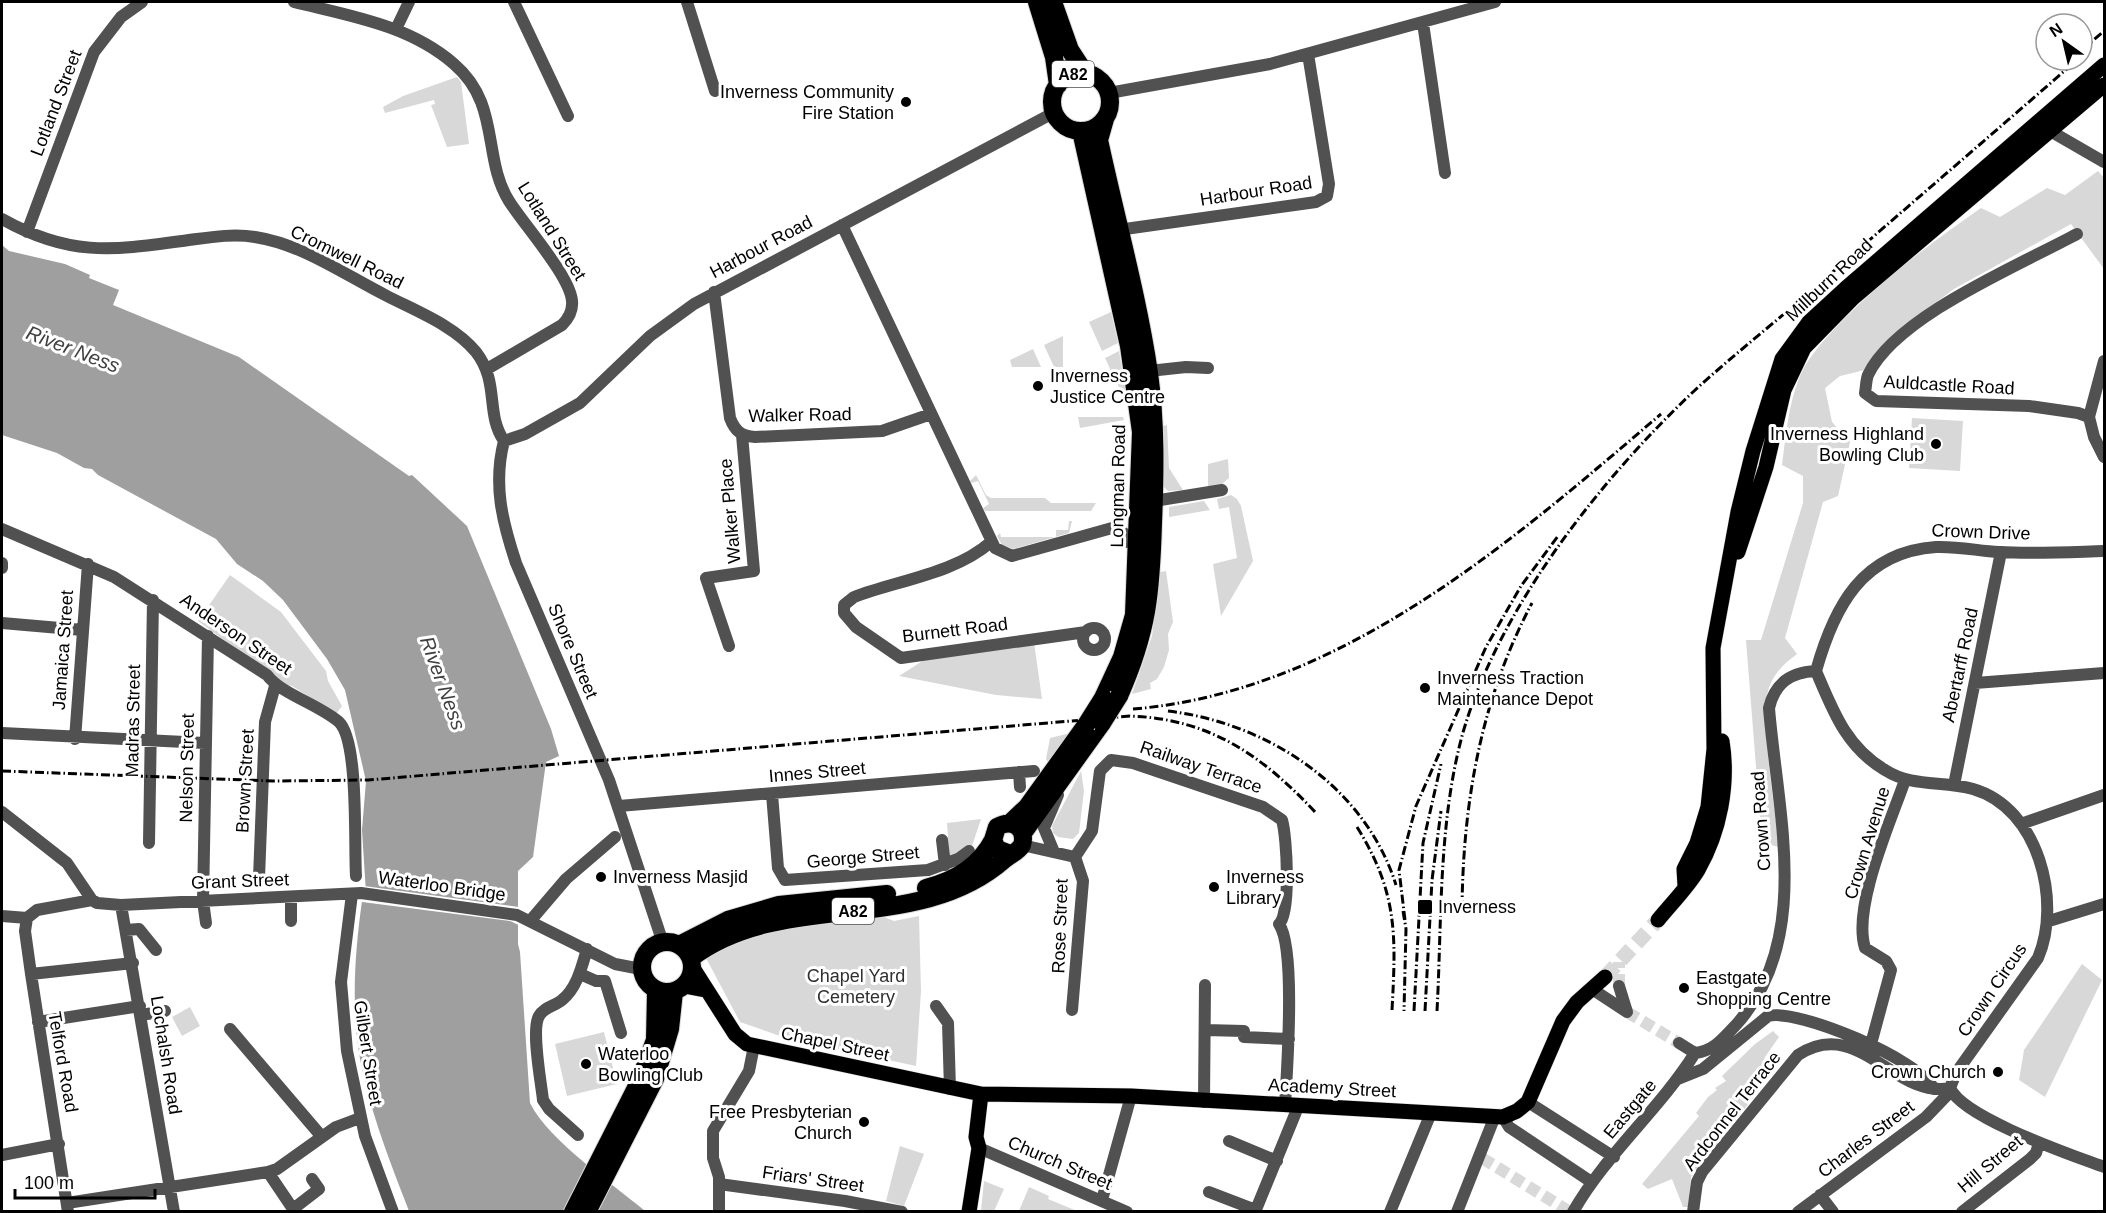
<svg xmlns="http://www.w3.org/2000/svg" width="2106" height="1213" viewBox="0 0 2106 1213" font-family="Helvetica,sans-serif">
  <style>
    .green { fill: #d8d8d8 }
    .water { fill: #9f9f9f }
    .pier { fill: #fff }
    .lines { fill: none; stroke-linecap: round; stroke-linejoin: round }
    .minor-tunnel { stroke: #d9d9d9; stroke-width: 12; stroke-dasharray: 12 6; stroke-linecap: butt }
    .major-tunnel { stroke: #d9d9d9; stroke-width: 15; stroke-dasharray: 15 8; stroke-linecap: butt }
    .major-casing { stroke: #dbdbdb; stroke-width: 16 }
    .highway-casing { stroke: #dbdbdb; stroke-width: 20 }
    .minor { stroke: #515151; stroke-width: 12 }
    .major { stroke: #000; stroke-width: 15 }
    .highway { stroke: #000; stroke-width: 18 }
    .rail { stroke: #000; stroke-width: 3; stroke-dasharray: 9 3 1.5 3; stroke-linecap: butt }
    .highway-bridge-casing { stroke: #dbdbdb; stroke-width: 20; stroke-linecap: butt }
    .highway-bridge { stroke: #000; stroke-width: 18 }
    .poi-dot { fill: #000; stroke: #fff; stroke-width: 2 }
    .labels { text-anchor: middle; stroke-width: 6; stroke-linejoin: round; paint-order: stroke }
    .shield { fill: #fff; stroke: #4c4c4c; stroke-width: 1.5 }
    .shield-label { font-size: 16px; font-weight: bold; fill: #000 }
    .poi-label { font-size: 18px; fill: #000; stroke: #fff; text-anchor: start }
    .street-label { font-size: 18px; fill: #000; stroke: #fff }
    .park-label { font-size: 18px; fill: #2f2f2f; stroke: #fff }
    .water-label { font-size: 20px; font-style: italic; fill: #404040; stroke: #fff }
  </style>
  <rect width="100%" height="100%" fill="#fff"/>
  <path class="green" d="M457,77L461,82L469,144L447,147L431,105L435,104L434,100L385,113L383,107L403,96Z
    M2098,171L2104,178V269L2071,224L1954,289L1904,326L1865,370L1840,376L1825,388L1832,422L1850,442L1838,496L1823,502L1785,638L1797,654C1785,663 1776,671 1770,685C1758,712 1776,813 1779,847L1762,843L1746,640H1761L1803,503V476L1782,465C1786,435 1788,405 1800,376C1808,357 1825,339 1839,324C1885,277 1927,246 1981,208L2000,217L2047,188L2065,195Z
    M1111,312L1118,343L1102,351L1089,322Z
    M1063,336V367H1054L1044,345Z
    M1033,349L1041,367H1012L1010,360Z
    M1119,351L1126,394H1122L1105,358Z
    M1078,417H1123L1124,420L1080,428Z
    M1912,418L1963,421L1960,471L1909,468Z
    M1167,425L1169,468L1183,490L1168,491L1164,487L1163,426Z
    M1228,459L1229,478L1221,485L1208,487V464Z
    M976,475L986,495L991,498H1045L1051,503H1096L1091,511H985L983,508L989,504L978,481L971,483L970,481Z
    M1231,495L1237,499L1241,506L1253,561L1221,616L1213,564L1237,558L1229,507L1219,509L1217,499Z
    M1204,501L1210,510L1169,517V507Z
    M1069,521H1072L1069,533L1013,549L1002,545L997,536L1000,533L1001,537H1056V530H1068Z
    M1166,571L1173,622L1168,634L1169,650L1164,667L1157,679L1150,683L1151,689L1132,694L1152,636L1160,572Z
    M230,575L281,612L326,671L328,681L342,706L336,714L292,686L284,685L198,621Z
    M1034,642L1042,699L996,695L899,676L924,660Z
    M1070,733L1050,765L1046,759L1050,738Z
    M1081,771L1084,791L1079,833L1073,839L1058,837L1053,833L1052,826Z
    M981,819L971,849L947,859L945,839L948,837L947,823Z
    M919,916L921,991L916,1066L786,1038L740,1022L706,958L752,936L798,925L884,917L894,921Z
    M2082,964L2102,980L2045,1097L2019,1080L2024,1050Z
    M190,1007L200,1026L182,1036L172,1017Z
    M1773,1031L1779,1037L1765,1057L1759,1079L1764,1084L1691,1177L1688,1207H1683L1672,1179L1648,1189L1642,1184L1699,1116L1696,1113L1708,1097L1717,1090L1715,1088L1726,1081L1722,1076L1755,1044Z
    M604,1032L617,1084L567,1096L555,1044Z
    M900,1146L924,1154L904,1206L886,1201Z
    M984,1181L1004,1189L994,1211H981Z
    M1029,1187L1049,1196L1048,1199L1077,1211H1019Z"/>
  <path class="water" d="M2,245L9,251L65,264L90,275L89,278L119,290L113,305L239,357L409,476L412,475L467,526L551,729L559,756L546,762L533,857L518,871V944L520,952L530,1103C549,1141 612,1183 645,1211H409C392,1167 375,1124 364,1078C350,1021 354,958 362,901H365L366,893L362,830L366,781L345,690L327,659L283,600L263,581L237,564L216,539L98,475L92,469L84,468L57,453L2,435Z"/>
  <path class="pier" d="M364,886L519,907L521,926L510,921L362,902Z"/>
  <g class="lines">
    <path class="minor-tunnel" d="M1619,986V962
      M1627,1012L1679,1043
      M1482,1158L1570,1212"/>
    <path class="major-tunnel" d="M1605,977L1658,920"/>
    <g class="major-casing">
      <path id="major" d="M1738,552L1766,467L1784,390L1804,348L1853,298L2104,85
        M1685,886L1684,869L1697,843L1708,807L1714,749L1713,648L1738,512L1753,451L1782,359L1809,322L1846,288L2104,65
        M1658,920C1671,904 1688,887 1698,870C1720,831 1729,784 1722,741
        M693,968L735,1034L747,1044L981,1094L1131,1096L1503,1117L1517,1111L1528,1102L1563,1021L1577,1002L1605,977
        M684,986L705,990
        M969,1212L979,1148L976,1137L981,1094"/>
    </g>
    <g class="highway-casing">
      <path id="highway" d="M1037,2L1054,57L1058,85
        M1053,2L1070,50L1085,73
        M1052 102a29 29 0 1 1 58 0a29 29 0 1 1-58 0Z
        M1105,119L1099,140C1115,215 1138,297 1149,373C1156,423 1155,473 1153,523C1151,592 1148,631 1119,696
        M1081,131L1129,346L1141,432L1134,615L1122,657L1103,698
        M1010,823L1027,807L1086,725
        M1023,833L1102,723
        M926,888C954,881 979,867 993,840
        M642 967a25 25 0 1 1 50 0a25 25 0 1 1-50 0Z
        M681,944L728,920L779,905L887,894
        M691,958C784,888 917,937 1005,859C1011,854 1018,852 1022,845C1027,828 1012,818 997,827L993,840L997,849L1010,854
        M573,1212L640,1080L655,1040L656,991
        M587,1212L655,1079L670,1029L674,992"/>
    </g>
    <path class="minor" d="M294,2C350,16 409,25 454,64C501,104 482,158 509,201C524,225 570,276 572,301C573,311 568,319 562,325L487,369
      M514,2L568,116
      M687,2L715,91
      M1423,23L1445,173
      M396,29L409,2
      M1109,93L1270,64L1495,2
      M2052,132L2104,162
      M2,219C68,256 110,251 182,241C206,238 231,233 255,237C302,244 345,275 387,296C416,311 455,326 476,352C500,383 485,413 504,441C493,484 502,521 516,563L609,780L663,943
      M842,225L995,548L1012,556L1112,528L1124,533L1126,542
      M1118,230L1316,202L1327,196L1329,184L1308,54
      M27,232L94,52L121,17L142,2
      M2077,234C2020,265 1896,316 1868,375C1866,380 1866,388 1865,393L1876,401L2029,406L2078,413L2089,417
      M714,292L730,418C735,431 741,436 755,437L882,431L931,414
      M1149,371L1186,367L1208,368
      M2089,417L2104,361
      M2089,417L2094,437L2104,457
      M504,441L525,434L580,403L650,336L694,304L1055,112
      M1154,501L1222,490
      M2,529L114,577L267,675C281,694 318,704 339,722C359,741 354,845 356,876
      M991,542C954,574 899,580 854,597L844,605V613L856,627L901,658L1086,632
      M2,563V568
      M2,623L83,630
      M1083 639a11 11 0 1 1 22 0a11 11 0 1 1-22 0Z
      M729,646L706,578L754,571L742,435
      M1816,671C1833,711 1846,747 1885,770C1913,788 1943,780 1973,789C2039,808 2062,902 2038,958L1956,1073L1950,1088C1963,1118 2072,1155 2104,1167
      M1816,671C1834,607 1862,552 1936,547C1957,546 1979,551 1999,552C2034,554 2070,552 2104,551
      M1975,683L2104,673
      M2,733L205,743
      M75,739L88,564
      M1019,772L1020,787
      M1954,785L2001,552
      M772,794L778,868L785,880L928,870L958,859L969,851
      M619,806L1034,771
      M2,812L67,863L92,900
      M2021,824L2104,795
      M942,840L945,865
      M149,843L153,600
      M1022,845L1075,857
      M1054,852L1044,828L1058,795
      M1075,857L1092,831L1100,771L1111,760L1133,763L1263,807L1282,820C1287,837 1291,914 1279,924C1296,948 1287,1071 1285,1105
      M259,878L265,722L275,686
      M352,894L341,982L347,1051L365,1136L393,1212
      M121,905L174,1212
      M2,916L27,918
      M27,918L37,910L92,900L97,903L121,905L361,893L517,915L615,964L641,969
      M27,918L25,931L31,974L68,1212
      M531,920L566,879L615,837
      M291,921V897
      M2049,921L2104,904
      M206,923L203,901L208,636
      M126,930L139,929L156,950
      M31,974L133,963
      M580,974L596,981H605L621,1033
      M1619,986L1627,1012
      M1592,989L1627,1012
      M936,1006L948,1023L950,1089
      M1072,1010L1083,881L1075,857
      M141,1015L165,1011
      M38,1022L140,1006
      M230,1029L322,1137
      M1205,1030L1244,1031V1037L1289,1039
      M1679,1043L1695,1053C1714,1051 1722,1039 1735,1026C1814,941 1777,810 1769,708C1775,683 1790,672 1816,671
      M1871,1044L1891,970L1886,961L1865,948C1852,907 1891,821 1905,780
      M1678,1079L1703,1069L1768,1016C1798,1008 1920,1060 1934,1089
      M1204,1102L1205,985
      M1528,1102L1614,1157
      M1503,1117L1509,1127L1590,1181
      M578,1135L549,1109L543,1100C541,1082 531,1029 539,1016C544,1007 555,1006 562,1000C577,988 582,966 587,949
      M1229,1141L1277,1161
      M979,1148L1127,1212
      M2,1155L59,1144
      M268,1172L295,1212
      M719,1184L845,1201L902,1212
      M1209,1192L1256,1210
      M1820,1195L1833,1212
      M1102,1200L1131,1096
      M67,1203L268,1172L277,1169L336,1127L360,1118
      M293,1209L319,1189L312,1179
      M719,1212V1177L713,1158V1131L749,1071L754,1046
      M1255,1212L1298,1107
      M1390,1212L1431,1113
      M1457,1212L1495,1116
      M1573,1212C1606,1154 1659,1110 1695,1053
      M1693,1212L1697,1182L1702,1172L1798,1055C1858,1015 1894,1099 1950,1088
      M1798,1212L1926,1117L1951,1091
      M1962,1212L2030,1159L2036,1153L2039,1143"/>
    <use href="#major" class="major"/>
    <use href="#highway" class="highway"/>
    <path class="rail" d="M2082,50L2104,31
      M1133,709C1340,692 1510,543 1661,414
      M1168,711C1267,723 1365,786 1396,885
      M2,771L273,781L368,780L1130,716C1211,719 1263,756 1317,814
      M1357,827C1398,893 1396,936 1392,1010
      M1462,909C1463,802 1481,699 1532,603
      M1403,911L1406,929L1404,1011
      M1405,920L1399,870L1416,806L1486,647L1521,586L1558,536
      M1414,1011L1423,843L1441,764
      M1425,1011L1432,880L1441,811
      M1437,1011C1442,919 1438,819 1464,729C1501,606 1600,480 1693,392C1731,357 1773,324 1812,290C1900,213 1989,137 2077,60"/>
    <g class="highway-bridge-casing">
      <path id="highway-bridge" d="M1102,723L1119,696
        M1086,725L1103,698"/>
    </g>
    <use href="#highway-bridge" class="highway-bridge"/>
  </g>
  <g class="poi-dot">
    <circle cx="906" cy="102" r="6"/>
    <circle cx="1038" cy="386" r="6"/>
    <circle cx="1936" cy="444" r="6"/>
    <circle cx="1425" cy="688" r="6"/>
    <circle cx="601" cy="877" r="6"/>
    <circle cx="1214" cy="887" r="6"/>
    <rect x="1417" y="899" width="16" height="16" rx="3"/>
    <circle cx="1684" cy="988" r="6"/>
    <circle cx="586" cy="1064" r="6"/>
    <circle cx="1998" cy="1072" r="6"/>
    <circle cx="864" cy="1122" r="6"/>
  </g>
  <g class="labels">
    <g class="shield">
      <rect x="1052" y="61" width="42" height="26" rx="4.5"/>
      <rect x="832" y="898" width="42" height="26" rx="4.5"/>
    </g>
    <g class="shield-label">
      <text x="1073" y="80">A82</text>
      <text x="853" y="917">A82</text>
    </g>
    <g class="poi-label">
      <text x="894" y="98" text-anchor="end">Inverness Community<tspan x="894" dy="21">Fire Station</tspan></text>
      <text x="1050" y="382">Inverness<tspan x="1050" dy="21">Justice Centre</tspan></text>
      <text x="1924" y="440" text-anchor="end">Inverness Highland<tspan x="1924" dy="21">Bowling Club</tspan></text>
      <text x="1437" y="684">Inverness Traction<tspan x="1437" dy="21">Maintenance Depot</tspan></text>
      <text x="613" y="883">Inverness Masjid</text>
      <text x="1226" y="883">Inverness<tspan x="1226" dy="21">Library</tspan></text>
      <text x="1438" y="913">Inverness</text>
      <text x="1696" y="984">Eastgate<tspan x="1696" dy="21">Shopping Centre</tspan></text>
      <text x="598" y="1060">Waterloo<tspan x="598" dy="21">Bowling Club</tspan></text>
      <text x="1986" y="1078" text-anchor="end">Crown Church</text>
      <text x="852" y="1118" text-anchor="end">Free Presbyterian<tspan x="852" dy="21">Church</tspan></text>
    </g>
    <g class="street-label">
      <text transform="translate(56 103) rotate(-69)" y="6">Lotland Street</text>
      <text transform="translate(1256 191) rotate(-9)" y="6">Harbour Road</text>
      <text transform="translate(552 231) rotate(58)" y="6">Lotland Street</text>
      <text transform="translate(761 247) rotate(-28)" y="6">Harbour Road</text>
      <text transform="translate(347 257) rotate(26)" y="6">Cromwell Road</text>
      <text transform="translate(1829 280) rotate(-43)" y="6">Millburn Road</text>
      <text transform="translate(1949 385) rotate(3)" y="6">Auldcastle Road</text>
      <text transform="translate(800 415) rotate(-1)" y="6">Walker Road</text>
      <text transform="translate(1118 486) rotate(-89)" y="6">Longman Road</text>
      <text transform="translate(730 511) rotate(-95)" y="6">Walker Place</text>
      <text transform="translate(1981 532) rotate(2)" y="6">Crown Drive</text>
      <text transform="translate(955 630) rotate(-7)" y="6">Burnett Road</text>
      <text transform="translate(236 634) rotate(34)" y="6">Anderson Street</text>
      <text transform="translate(63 650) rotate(-86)" y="6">Jamaica Street</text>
      <text transform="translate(573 651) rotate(67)" y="6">Shore Street</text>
      <text transform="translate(1960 665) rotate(-78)" y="6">Abertarff Road</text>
      <text transform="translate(133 721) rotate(-89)" y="6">Madras Street</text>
      <text transform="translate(1201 767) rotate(19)" y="6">Railway Terrace</text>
      <text transform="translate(187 768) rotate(-89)" y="6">Nelson Street</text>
      <text transform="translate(817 772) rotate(-5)" y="6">Innes Street</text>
      <text transform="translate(245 781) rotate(-87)" y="6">Brown Street</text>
      <text transform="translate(1761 821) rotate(-94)" y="6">Crown Road</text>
      <text transform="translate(1867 843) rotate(-73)" y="6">Crown Avenue</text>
      <text transform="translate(863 857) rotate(-5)" y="6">George Street</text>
      <text transform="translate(240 881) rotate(-2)" y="6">Grant Street</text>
      <text transform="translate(442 886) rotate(8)" y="6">Waterloo Bridge</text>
      <text transform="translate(1060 926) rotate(-88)" y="6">Rose Street</text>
      <text transform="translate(1992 990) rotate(-56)" y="6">Crown Circus</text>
      <text transform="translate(835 1044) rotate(12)" y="6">Chapel Street</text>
      <text transform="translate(368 1053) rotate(81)" y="6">Gilbert Street</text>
      <text transform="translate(166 1055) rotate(81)" y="6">Lochalsh Road</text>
      <text transform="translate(63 1062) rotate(80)" y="6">Telford Road</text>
      <text transform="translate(1332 1088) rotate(3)" y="6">Academy Street</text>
      <text transform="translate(1630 1109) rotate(-50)" y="6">Eastgate</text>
      <text transform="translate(1732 1111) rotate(-52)" y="6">Ardconnel Terrace</text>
      <text transform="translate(1866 1139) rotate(-37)" y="6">Charles Street</text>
      <text transform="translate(1060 1163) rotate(23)" y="6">Church Street</text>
      <text transform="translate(1990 1164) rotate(-40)" y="6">Hill Street</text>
      <text transform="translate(813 1179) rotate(8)" y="6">Friars' Street</text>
    </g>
    <g class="park-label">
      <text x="856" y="982">Chapel Yard<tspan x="856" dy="21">Cemetery</tspan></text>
    </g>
    <g class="water-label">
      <text transform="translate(73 349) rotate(21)" y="7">River Ness</text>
      <text transform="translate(443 683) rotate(70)" y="7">River Ness</text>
    </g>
  </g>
  <rect width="2106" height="1213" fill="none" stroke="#000000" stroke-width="6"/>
  <g transform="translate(2064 42) rotate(326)"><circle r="28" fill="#ffffff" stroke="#999999" stroke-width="1.5"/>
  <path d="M0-4.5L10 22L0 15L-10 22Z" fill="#000000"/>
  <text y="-9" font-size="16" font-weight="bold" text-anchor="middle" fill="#000000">N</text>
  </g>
  <path d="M15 1189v9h140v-9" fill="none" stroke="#000000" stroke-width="3"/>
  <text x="24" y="1189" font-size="18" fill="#000000" stroke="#ffffff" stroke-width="4.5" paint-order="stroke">100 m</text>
</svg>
